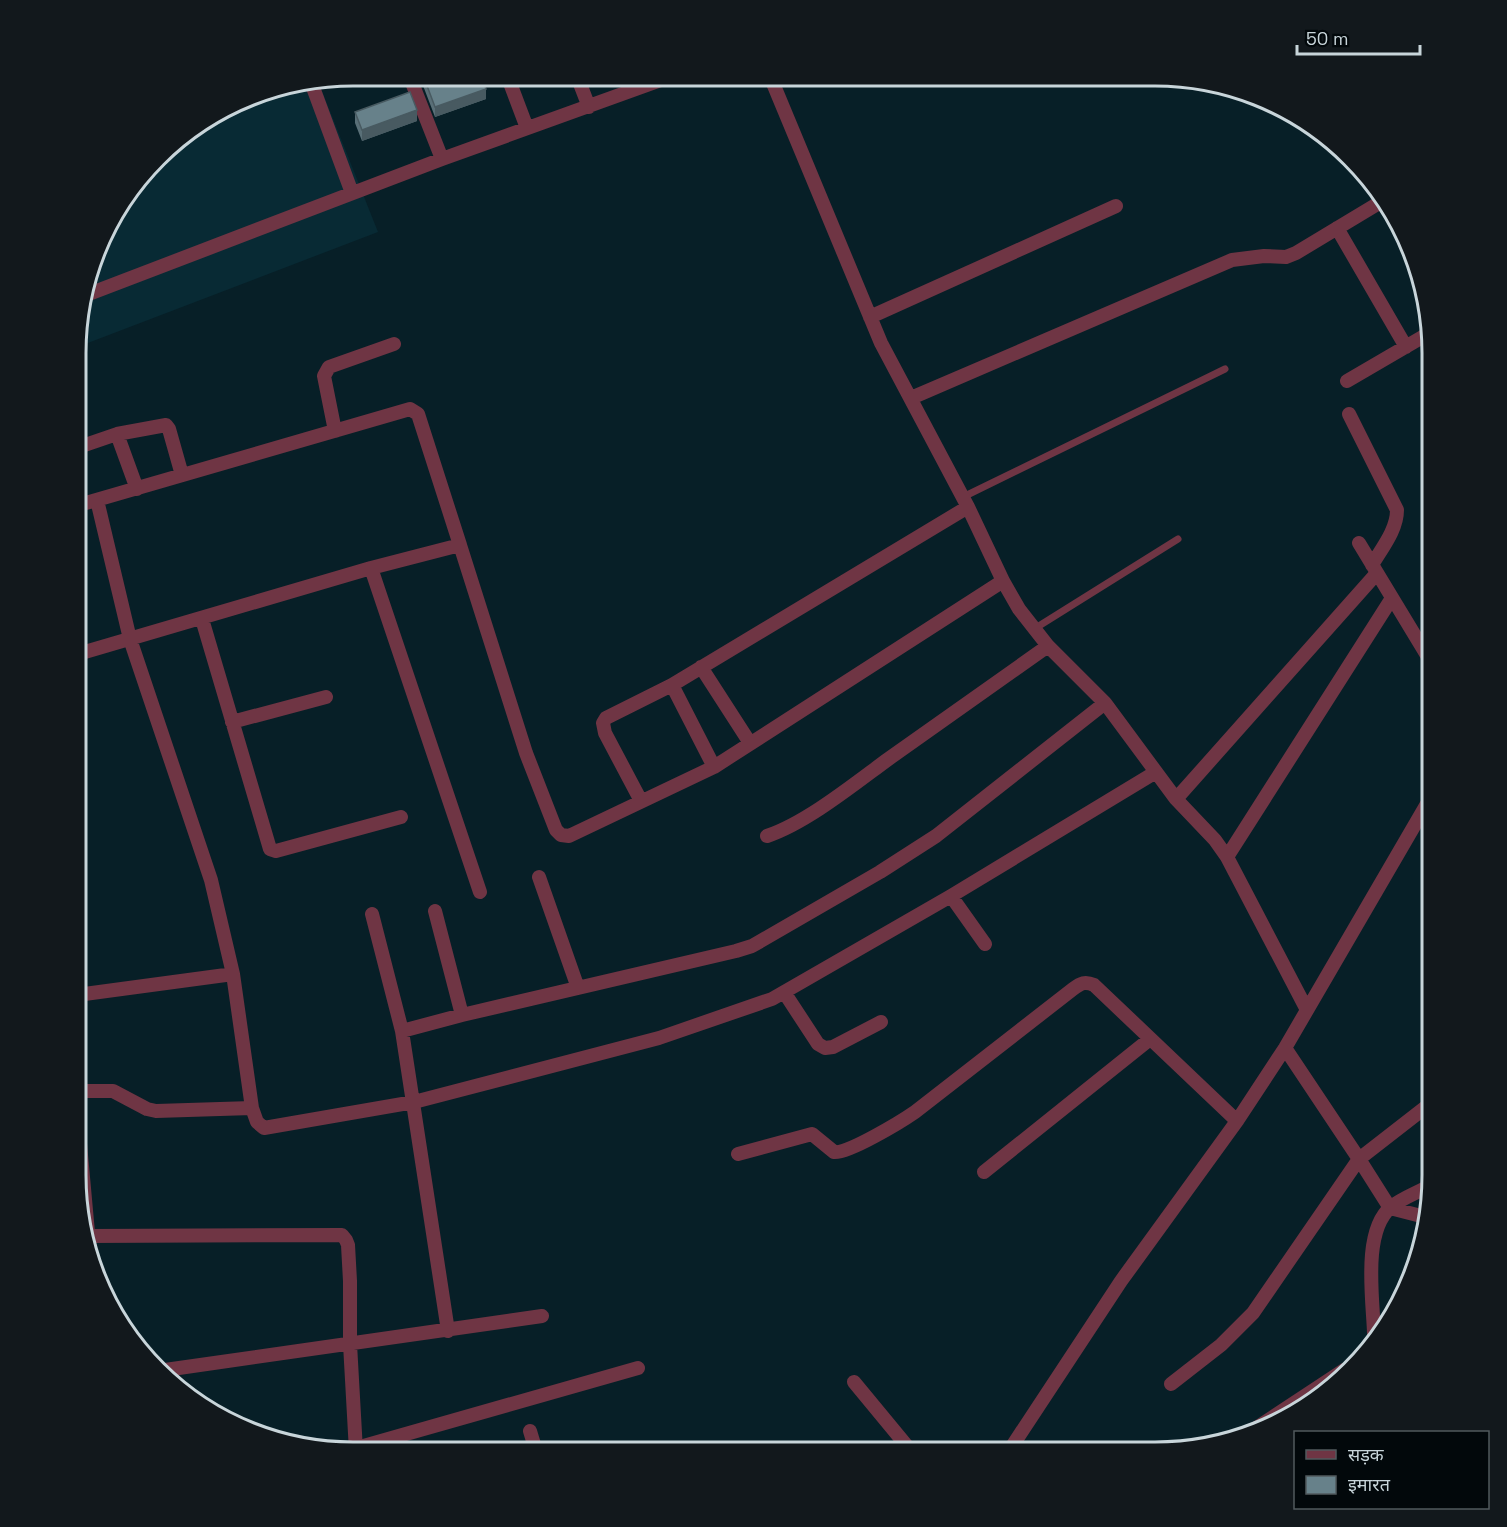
<svg xmlns="http://www.w3.org/2000/svg" width="1507" height="1527" viewBox="0 0 1507 1527" font-family="'Space Grotesk','Noto Sans Devanagari',sans-serif">
  <style>
    .built { fill: #082a34 }
    .lines { fill: none; stroke-linecap: round; stroke-linejoin: round }
    .service { stroke: #6f3544; stroke-width: 7 }
    .minor { stroke: #6f3544; stroke-width: 14 }
    .wall { fill: #596f77 }
    .shaded-wall { fill: #485a61 }
    .building { fill: #67818a; stroke: #485a61; stroke-width: 1.5 }
    .rim { fill: none; stroke: #c8d5da; stroke-width: 3 }
  </style>
  <rect width="100%" height="100%" fill="#071f27"/>
  <path class="built" d="M318,81L378,232L80,346V299L112,214L170,144L263,90Z"/>
  <g class="lines">
    <path class="service" d="M963,497L1225,369
      M1034,629L1178,539"/>
    <path class="minor" d="M409,75L442,159
      M507,75L527,128
      M577,76L589,107
      M770,76L881,343L968,507L1003,581L1019,609L1048,646L1105,703L1176,799L1215,840L1227,857L1307,1010
      M311,82L352,193
      M1337,228L1406,347
      M81,297L442,159L672,76
      M870,317L1116,206
      M1347,381L1431,332
      M911,398L1232,260L1264,256L1286,257L1296,253L1384,200
      M1349,414L1397,510C1397,530 1382,548 1372,565
      M335,431L324,376L329,367L394,344
      M117,434L137,489
      M79,447L117,434L166,425L169,429L182,475
      M97,500L130,639L211,880L233,974L252,1108L257,1122L264,1128L414,1102L659,1038L772,999L951,896L1156,772
      M79,505L410,409L418,414L460,545
      M1359,543L1431,662
      M371,568L480,892
      M202,619L270,849L276,851L401,817
      M78,654L371,568L460,545L526,753L556,830L561,835L569,836L714,767L1003,581
      M701,667L750,743
      M672,685L714,767
      M232,722L326,697
      M1176,799L1377,573
      M641,801L605,733L603,723L606,718L672,685L968,507
      M767,836C806,823 853,785 887,760C940,722 994,684 1048,646
      M1227,857L1392,598
      M539,877L578,988
      M951,896L985,944
      M435,911L462,1015
      M372,914L402,1031L448,1331
      M784,992L818,1044L825,1048L833,1047L881,1022
      M77,995L233,974
      M402,1031L462,1015L736,951L752,946L880,872L936,836L1105,703
      M1285,1048L1359,1159L1431,1103
      M76,1091H113L147,1109L156,1111L252,1108
      M80,1144L91,1266
      M738,1154L812,1134L834,1152C848,1154 902,1121 915,1112L1073,989C1081,983 1085,981 1094,985L1237,1121
      M984,1172L1150,1039
      M88,1236L342,1235L346,1240L348,1245L350,1281V1344L356,1451
      M1374,1333C1373,1300 1362,1231 1391,1207C1402,1198 1419,1192 1431,1185
      M165,1370L542,1316
      M854,1382L911,1451
      M1171,1384L1221,1345L1253,1313L1359,1159L1390,1208L1425,1217
      M530,1431L536,1451
      M1241,1438L1344,1370
      M346,1451L638,1368
      M1009,1451L1121,1281L1237,1121L1285,1048L1431,797"/>
  </g>
  <path class="wall" d="M419,75H481L486,99L435,117Z
    M355,112L417,121L362,141L355,123Z"/>
  <path class="shaded-wall" d="M486,89V99L435,117V107Z
    M417,110V121L362,141V130Z"/>
  <path class="building" d="M423,75H481L486,89L435,107Z
    M410,92L417,110L362,130L355,112Z"/>
  <path d="M0 0H1507V1527H0ZM353 86H1155A267 267 0 0 1 1422 353V1175A267 267 0 0 1 1155 1442H353A267 267 0 0 1 86 1175V353A267 267 0 0 1 353 86Z" fill="#12181c" fill-rule="evenodd"/>
  <path class="rim" d="M353 86H1155A267 267 0 0 1 1422 353V1175A267 267 0 0 1 1155 1442H353A267 267 0 0 1 86 1175V353A267 267 0 0 1 353 86Z"/>
  <rect x="1294" y="1431" width="195" height="78" fill="#02080b" stroke="#515a5e" stroke-width="1.5"/>
  <rect x="1306" y="1450" width="30" height="9" fill="#6f3544" stroke="#515a5e" stroke-width="1.5"/>
  <text x="1348" y="1461" font-size="18" fill="#c8d5da">सड़क</text>
  <rect x="1306" y="1476" width="30" height="18" fill="#67818a" stroke="#515a5e" stroke-width="1.5"/>
  <text x="1348" y="1491" font-size="18" fill="#c8d5da">इमारत</text>
  <path d="M1297 45v9h123v-9" fill="none" stroke="#c8d5da" stroke-width="3"/>
  <text x="1306" y="45" font-size="18" fill="#c8d5da" stroke="#02080b" stroke-width="4.5" paint-order="stroke">50 m</text>
</svg>
